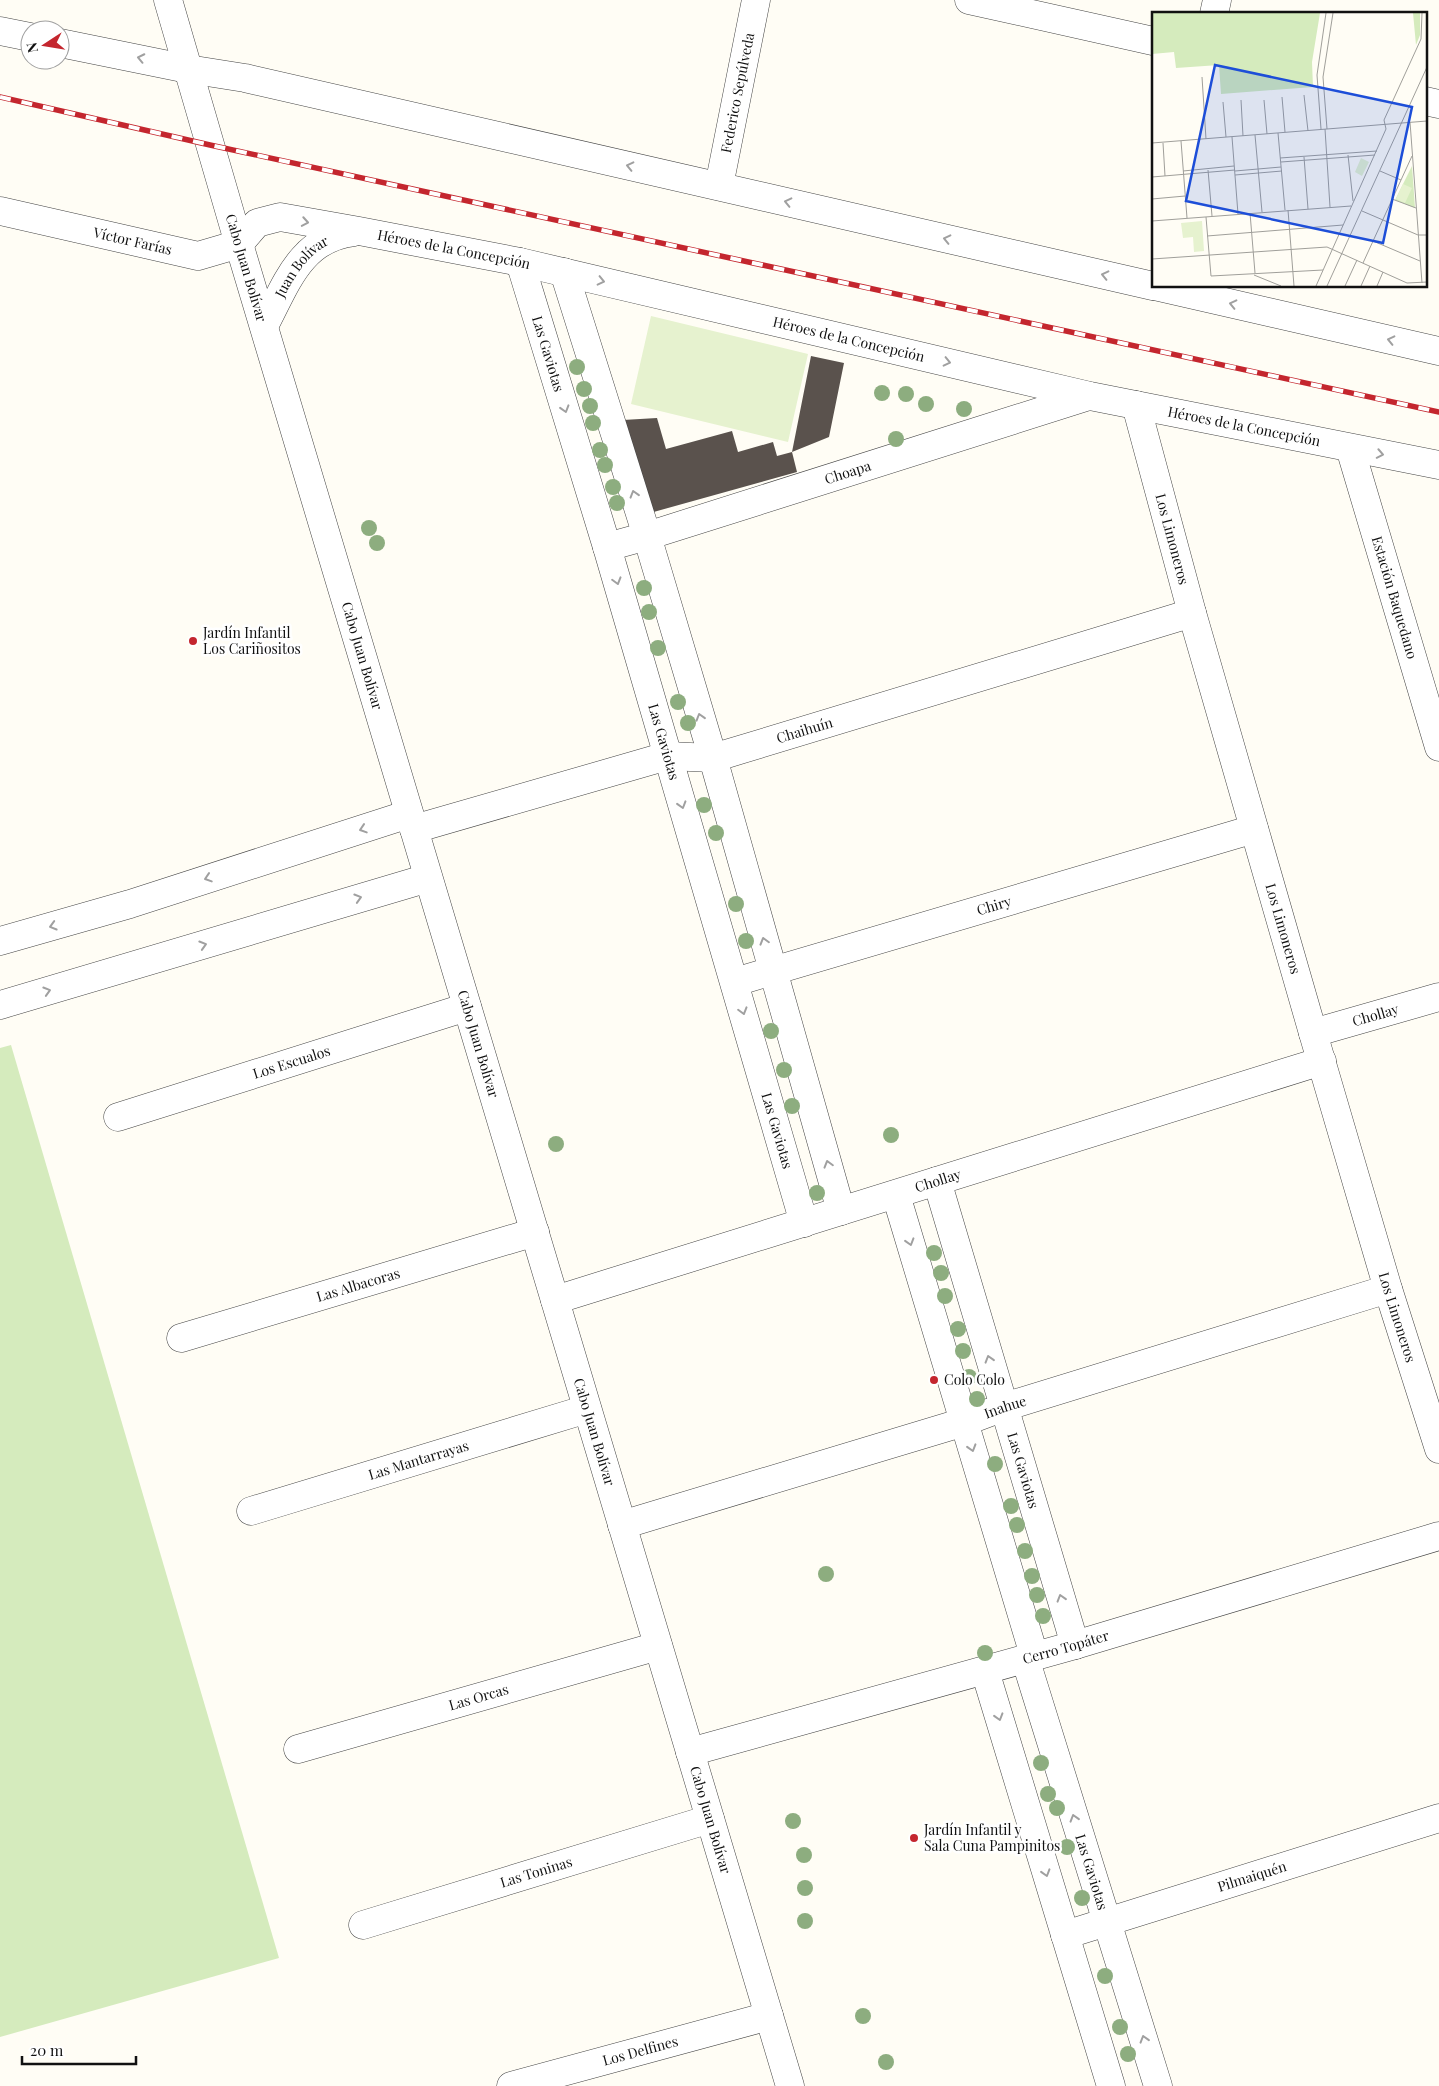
<svg xmlns="http://www.w3.org/2000/svg" width="1439" height="2086" viewBox="0 0 1439 2086" font-family="'Playfair Display',serif">
  <style>
    .green { fill: #d5ebbd }
    .pitch { fill: #e6f2cf }
    .building { fill: #5a524d }
    .lines { fill: none; stroke-linecap: round; stroke-linejoin: round }
    .minor-casing { stroke: #444; stroke-width: 29 }
    .minor { stroke: #fff; stroke-width: 28 }
    .rail-casing { stroke: #c4262e; stroke-width: 5.5 }
    .rail { stroke: #fff; stroke-width: 4; stroke-dasharray: 11; stroke-linecap: butt }
    .tree { fill: #8dad7f }
    .oneway { stroke: #a0a0a0 }
    .poi-dot { fill: #c4262e; stroke: #fff; stroke-width: 2 }
    .labels { text-anchor: middle; stroke-width: 5; stroke-linejoin: round; paint-order: stroke }
    .street-label { font-size: 14px; fill: #111; stroke: #fff }
    .poi-label { font-size: 14px; fill: #111; stroke: #fff; text-anchor: start }
    .inset-road { fill: none; stroke: #a09f9a; stroke-width: 1 }
    .view { fill: #1d4ed8; fill-opacity: 0.15; stroke: #1d4ed8; stroke-width: 2.5 }
    .inset-edge { fill: none; stroke: #111; stroke-width: 2.5 }
  </style>
  <rect width="100%" height="100%" fill="#fffdf5"/>
  <path class="green" d="M11,1045L279,1958L0,2037V1048Z"/>
  <path class="pitch" d="M651,316L808,354L788,442L631,404Z"/>
  <path class="building" d="M811,356L844,363L829,437L792,452L797,472L650,513L623,420L657,418L666,449L732,431L738,452L773,442L777,456L792,452Z"/>
  <g class="lines">
    <g class="minor-casing">
      <g id="minor">
        <path id="s1" d="M168,0L239,244L790,2086"/>
        <path d="M969,0L1153,41"/>
        <path d="M1214,14L1217,0"/>
        <path d="M0,31L30,37"/>
        <path d="M60,43L188,69L245,78L1153,286"/>
        <path d="M1425,101L1439,104"/>
        <path id="s2" d="M719,186L756,0"/>
        <path id="s3" d="M0,211L198,256L239,244L257,223L280,217L359,231L520,262L1090,396L1439,465"/>
        <path id="s4" d="M520,262L607,547L804,1223"/>
        <path d="M564,272L647,536L713,758L841,1211"/>
        <path d="M1155,286L1439,351"/>
        <path id="s5" d="M264,326C286,285 300,238 354,232"/>
        <path id="s6" d="M1136,405L1192,613L1313,1033L1388,1289L1439,1449"/>
        <path id="s7" d="M1350,448L1439,747"/>
        <path id="s8" d="M607,547L647,536L1089,396"/>
        <path id="s9" d="M414,829L667,756L713,758L1192,613"/>
        <path d="M0,941L130,904L409,814"/>
        <path id="s10" d="M735,982L1254,829"/>
        <path d="M0,1005L428,878"/>
        <path id="s11" d="M1313,1033L1439,997"/>
        <path id="s12" d="M118,1117L467,1007"/>
        <path id="s13" d="M937,1181L1075,1645"/>
        <path d="M896,1195L1034,1655"/>
        <path id="s14" d="M555,1300L1322,1061"/>
        <path id="s15" d="M181,1338L535,1232"/>
        <path id="s16" d="M251,1511L587,1409"/>
        <path id="s17" d="M622,1525L964,1422L1004,1407L1388,1289"/>
        <path id="s18" d="M1025,1658L1158,2086"/>
        <path d="M985,1671L1111,2086"/>
        <path id="s19" d="M298,1749L658,1646"/>
        <path id="s20" d="M690,1752L1075,1645L1439,1536"/>
        <path id="s21" d="M363,1925L710,1819"/>
        <path id="s22" d="M1065,1935L1439,1818"/>
        <path id="s23" d="M511,2086L769,2016"/>
      </g>
    </g>
    <use href="#minor" class="minor"/>
    <g class="rail-casing">
      <path id="rail" d="M0,97L210,145L1439,412"/>
    </g>
    <use href="#rail" class="rail"/>
  </g>
  <g class="tree">
    <circle cx="577" cy="367" r="8"/>
    <circle cx="584" cy="389" r="8"/>
    <circle cx="882" cy="393" r="8"/>
    <circle cx="906" cy="394" r="8"/>
    <circle cx="926" cy="404" r="8"/>
    <circle cx="590" cy="406" r="8"/>
    <circle cx="964" cy="409" r="8"/>
    <circle cx="593" cy="423" r="8"/>
    <circle cx="896" cy="439" r="8"/>
    <circle cx="600" cy="450" r="8"/>
    <circle cx="605" cy="465" r="8"/>
    <circle cx="613" cy="487" r="8"/>
    <circle cx="617" cy="503" r="8"/>
    <circle cx="369" cy="528" r="8"/>
    <circle cx="377" cy="543" r="8"/>
    <circle cx="644" cy="588" r="8"/>
    <circle cx="649" cy="612" r="8"/>
    <circle cx="658" cy="648" r="8"/>
    <circle cx="678" cy="702" r="8"/>
    <circle cx="688" cy="723" r="8"/>
    <circle cx="704" cy="805" r="8"/>
    <circle cx="716" cy="833" r="8"/>
    <circle cx="736" cy="904" r="8"/>
    <circle cx="746" cy="941" r="8"/>
    <circle cx="771" cy="1031" r="8"/>
    <circle cx="784" cy="1070" r="8"/>
    <circle cx="792" cy="1106" r="8"/>
    <circle cx="891" cy="1135" r="8"/>
    <circle cx="556" cy="1144" r="8"/>
    <circle cx="817" cy="1193" r="8"/>
    <circle cx="934" cy="1253" r="8"/>
    <circle cx="941" cy="1273" r="8"/>
    <circle cx="945" cy="1296" r="8"/>
    <circle cx="958" cy="1329" r="8"/>
    <circle cx="963" cy="1351" r="8"/>
    <circle cx="969" cy="1377" r="8"/>
    <circle cx="977" cy="1399" r="8"/>
    <circle cx="995" cy="1464" r="8"/>
    <circle cx="1011" cy="1506" r="8"/>
    <circle cx="1017" cy="1525" r="8"/>
    <circle cx="1025" cy="1551" r="8"/>
    <circle cx="826" cy="1574" r="8"/>
    <circle cx="1032" cy="1576" r="8"/>
    <circle cx="1037" cy="1595" r="8"/>
    <circle cx="1043" cy="1616" r="8"/>
    <circle cx="985" cy="1653" r="8"/>
    <circle cx="1041" cy="1763" r="8"/>
    <circle cx="1048" cy="1794" r="8"/>
    <circle cx="1057" cy="1808" r="8"/>
    <circle cx="793" cy="1821" r="8"/>
    <circle cx="1067" cy="1847" r="8"/>
    <circle cx="804" cy="1855" r="8"/>
    <circle cx="805" cy="1888" r="8"/>
    <circle cx="1082" cy="1898" r="8"/>
    <circle cx="805" cy="1921" r="8"/>
    <circle cx="1105" cy="1976" r="8"/>
    <circle cx="863" cy="2016" r="8"/>
    <circle cx="1120" cy="2027" r="8"/>
    <circle cx="1128" cy="2054" r="8"/>
    <circle cx="886" cy="2062" r="8"/>
  </g>
  <defs><path id="oneway-chevron" d="M-2-3.5L2.5 0L-2 3.5" fill="none" stroke-width="1.6" stroke-linecap="round" stroke-linejoin="round" transform="scale(1.25)"/></defs>
  <g class="oneway">
    <use href="#oneway-chevron" transform="translate(141 58) rotate(-168)"/>
    <use href="#oneway-chevron" transform="translate(630 166) rotate(-167)"/>
    <use href="#oneway-chevron" transform="translate(788 202) rotate(-167)"/>
    <use href="#oneway-chevron" transform="translate(305 222) rotate(10)"/>
    <use href="#oneway-chevron" transform="translate(947 239) rotate(-167)"/>
    <use href="#oneway-chevron" transform="translate(1105 275) rotate(-167)"/>
    <use href="#oneway-chevron" transform="translate(601 281) rotate(13)"/>
    <use href="#oneway-chevron" transform="translate(1233 304) rotate(-167)"/>
    <use href="#oneway-chevron" transform="translate(1391 340) rotate(-167)"/>
    <use href="#oneway-chevron" transform="translate(947 362) rotate(13)"/>
    <use href="#oneway-chevron" transform="translate(565 409) rotate(73)"/>
    <use href="#oneway-chevron" transform="translate(1380 454) rotate(11)"/>
    <use href="#oneway-chevron" transform="translate(634 494) rotate(-107)"/>
    <use href="#oneway-chevron" transform="translate(617 581) rotate(74)"/>
    <use href="#oneway-chevron" transform="translate(700 717) rotate(-107)"/>
    <use href="#oneway-chevron" transform="translate(682 805) rotate(73)"/>
    <use href="#oneway-chevron" transform="translate(363 829) rotate(162)"/>
    <use href="#oneway-chevron" transform="translate(208 878) rotate(162)"/>
    <use href="#oneway-chevron" transform="translate(358 898) rotate(-17)"/>
    <use href="#oneway-chevron" transform="translate(53 926) rotate(164)"/>
    <use href="#oneway-chevron" transform="translate(764 941) rotate(-106)"/>
    <use href="#oneway-chevron" transform="translate(203 945) rotate(-17)"/>
    <use href="#oneway-chevron" transform="translate(47 991) rotate(-17)"/>
    <use href="#oneway-chevron" transform="translate(743 1011) rotate(74)"/>
    <use href="#oneway-chevron" transform="translate(828 1164) rotate(-106)"/>
    <use href="#oneway-chevron" transform="translate(910 1242) rotate(73)"/>
    <use href="#oneway-chevron" transform="translate(989 1359) rotate(-107)"/>
    <use href="#oneway-chevron" transform="translate(972 1448) rotate(73)"/>
    <use href="#oneway-chevron" transform="translate(1061 1598) rotate(-107)"/>
    <use href="#oneway-chevron" transform="translate(999 1717) rotate(73)"/>
    <use href="#oneway-chevron" transform="translate(1074 1818) rotate(-107)"/>
    <use href="#oneway-chevron" transform="translate(1046 1873) rotate(73)"/>
    <use href="#oneway-chevron" transform="translate(1144 2039) rotate(-107)"/>
  </g>
  <g class="poi-dot">
    <circle cx="193" cy="641" r="5"/>
    <circle cx="934" cy="1380" r="5"/>
    <circle cx="914" cy="1838" r="5"/>
  </g>
  <g class="labels">
    <g class="street-label">
      <text dy="5" stroke="none"><textPath href="#s2" startOffset="95">Federico Sepúlveda</textPath></text>
      <text dy="5" stroke="none"><textPath href="#s3" startOffset="136">Víctor Farías</textPath></text>
      <text dy="5" stroke="none"><textPath href="#s3" startOffset="474">Héroes de la Concepción</textPath></text>
      <text dy="5" stroke="none"><textPath href="#s1" startOffset="279">Cabo Juan Bolívar</textPath></text>
      <text dy="5" stroke="none"><textPath href="#s5" startOffset="71">Juan Bolívar</textPath></text>
      <text dy="5" stroke="none"><textPath href="#s3" startOffset="879">Héroes de la Concepción</textPath></text>
      <text dy="5" stroke="none"><textPath href="#s4" startOffset="96">Las Gaviotas</textPath></text>
      <text dy="5" stroke="none"><textPath href="#s3" startOffset="1284">Héroes de la Concepción</textPath></text>
      <text dy="5" stroke="none"><textPath href="#s8" startOffset="252">Choapa</textPath></text>
      <text dy="5" stroke="none"><textPath href="#s6" startOffset="139">Los Limoneros</textPath></text>
      <text dy="5" stroke="none"><textPath href="#s7" startOffset="156">Estación Baquedano</textPath></text>
      <text dy="5" stroke="none"><textPath href="#s1" startOffset="684">Cabo Juan Bolívar</textPath></text>
      <text dy="5" stroke="none"><textPath href="#s9" startOffset="405">Chaihuín</textPath></text>
      <text dy="5" stroke="none"><textPath href="#s4" startOffset="501">Las Gaviotas</textPath></text>
      <text dy="5" stroke="none"><textPath href="#s10" startOffset="270">Chiry</textPath></text>
      <text dy="5" stroke="none"><textPath href="#s6" startOffset="544">Los Limoneros</textPath></text>
      <text dy="5" stroke="none"><textPath href="#s11" startOffset="65">Chollay</textPath></text>
      <text dy="5" stroke="none"><textPath href="#s1" startOffset="1089">Cabo Juan Bolívar</textPath></text>
      <text dy="5" stroke="none"><textPath href="#s12" startOffset="182">Los Escualos</textPath></text>
      <text dy="5" stroke="none"><textPath href="#s4" startOffset="906">Las Gaviotas</textPath></text>
      <text dy="5" stroke="none"><textPath href="#s14" startOffset="401">Chollay</textPath></text>
      <text dy="5" stroke="none"><textPath href="#s15" startOffset="185">Las Albacoras</textPath></text>
      <text dy="5" stroke="none"><textPath href="#s6" startOffset="949">Los Limoneros</textPath></text>
      <text dy="5" stroke="none"><textPath href="#s17" startOffset="401">Inahue</textPath></text>
      <text dy="5" stroke="none"><textPath href="#s1" startOffset="1494">Cabo Juan Bolívar</textPath></text>
      <text dy="5" stroke="none"><textPath href="#s16" startOffset="175">Las Mantarrayas</textPath></text>
      <text dy="5" stroke="none"><textPath href="#s13" startOffset="302">Las Gaviotas</textPath></text>
      <text dy="5" stroke="none"><textPath href="#s20" startOffset="390">Cerro Topáter</textPath></text>
      <text dy="5" stroke="none"><textPath href="#s19" startOffset="188">Las Orcas</textPath></text>
      <text dy="5" stroke="none"><textPath href="#s1" startOffset="1899">Cabo Juan Bolívar</textPath></text>
      <text dy="5" stroke="none"><textPath href="#s21" startOffset="181">Las Toninas</textPath></text>
      <text dy="5" stroke="none"><textPath href="#s18" startOffset="224">Las Gaviotas</textPath></text>
      <text dy="5" stroke="none"><textPath href="#s22" startOffset="196">Pilmaiquén</textPath></text>
      <text dy="5" stroke="none"><textPath href="#s23" startOffset="134">Los Delfines</textPath></text>
    </g>
    <g class="poi-label">
      <text x="203" y="638">Jardín Infantil<tspan x="203" dy="16">Los Cariñositos</tspan></text>
      <text x="944" y="1385">Colo Colo</text>
      <text x="924" y="1835">Jardín Infantil y<tspan x="924" dy="16">Sala Cuna Pampinitos</tspan></text>
    </g>
  </g>
  <g transform="translate(1152 12)">
    <rect width="275" height="275" fill="#fffdf5"/>
    <path d="M0,1H168L160,50L161,75L69,82L67,53L24,56L22,40L0,42ZM261,1H268V23L264,33ZM260,154L263,196L243,188Z" fill="#d5ebbd"/>
    <path d="M209,146L217,150L210,164L203,160ZM251,172L260,176L253,191L244,187ZM50,209L52,239L42,240L41,225L31,226L29,211Z" fill="#e6f2cf"/>
    <path class="inset-road" d="M50,65L54,127M152,83L156,119M130,85L133,120M89,88L91,124M112,88L115,122M71,90L74,125M258,110L270,271M169,117L165,63L174,1M173,117L178,195M175,117L171,65L181,1M126,121L133,198M103,123L110,200M80,125L86,202M29,129L35,206M0,131L275,109M11,131L13,164M196,143L201,189M152,145L156,197M128,146L225,139M129,150L223,143M56,158L60,204M31,159L82,154M83,159L129,155M228,159L249,168M83,163L130,159M0,165L83,158M0,187L33,184M240,187L264,196M136,198L142,274M210,199L266,223H275M98,201L103,261M54,205L59,264L171,258M0,209L199,194M55,224L191,213M221,229L268,249M0,247L175,235L255,271L275,270M211,251L260,144M102,263L129,274M164,274L234,117L232,108L269,27L270,1M175,274L275,55M193,274L205,248M209,274L218,254M225,274L231,260"/>
    <path class="view" d="M63,53L260,95L231,231L34,189Z"/>
    <rect width="275" height="275" class="inset-edge"/>
  </g>
  <g transform="translate(45 45) rotate(258)"><circle r="24" fill="#ffffff" stroke="#a0a0a0"/>
  <path d="M0-4L9 19L0 12L-9 19Z" fill="#c4262e"/>
  <text y="-8" font-size="14" font-weight="bold" text-anchor="middle" fill="#111111">N</text>
  </g>
  <path d="M22 2056v8h114v-8" fill="none" stroke="#111111" stroke-width="2.5"/>
  <text x="30" y="2056" font-size="15" fill="#111111" stroke="#ffffff" stroke-width="4" paint-order="stroke">20 m</text>
</svg>
